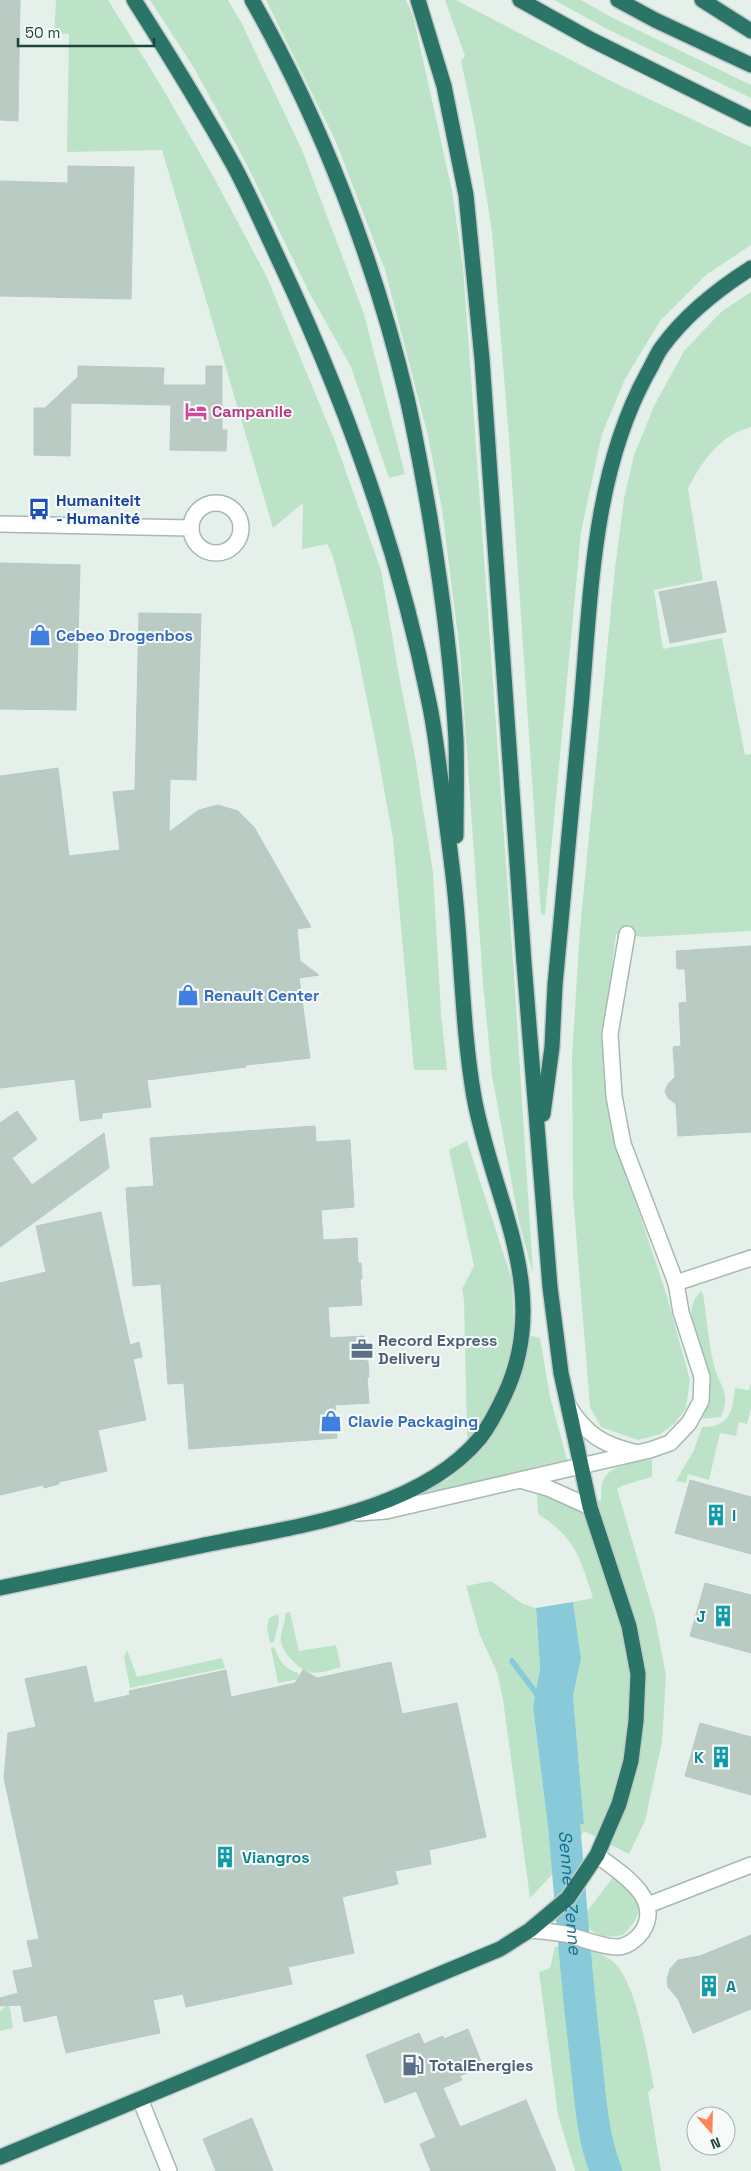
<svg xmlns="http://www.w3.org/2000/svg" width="751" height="2171" viewBox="0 0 751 2171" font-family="'Space Grotesk',sans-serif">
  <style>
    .green { fill: #bce3c8 }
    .water { fill: #88cada }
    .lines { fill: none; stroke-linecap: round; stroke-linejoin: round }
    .stream { stroke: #88cada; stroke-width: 5.5 }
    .river { stroke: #88cada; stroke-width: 32 }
    .building { fill: #bacbc4; stroke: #b6cac3 }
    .minor-casing { stroke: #a6b9b3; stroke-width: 18 }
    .highway-casing { stroke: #c1cbc8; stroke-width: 18 }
    .minor { stroke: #fff; stroke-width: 15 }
    .highway { stroke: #2a7468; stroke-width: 15 }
    .labels { text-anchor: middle; stroke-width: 4; stroke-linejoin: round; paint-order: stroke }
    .hotel-label { font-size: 16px; font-weight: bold; fill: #b23c85; stroke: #f6fbf9; text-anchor: start }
    .transit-label { font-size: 16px; font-weight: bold; fill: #164399; stroke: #f6fbf9; text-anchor: start }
    .shop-label { font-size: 16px; font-weight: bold; fill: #366cbe; stroke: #f6fbf9; text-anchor: start }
    .service-label { font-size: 16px; font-weight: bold; fill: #4e5e75; stroke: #f6fbf9; text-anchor: start }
    .culture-label { font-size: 16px; font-weight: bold; fill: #0d838f; stroke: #f6fbf9; text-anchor: start }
    .water-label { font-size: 18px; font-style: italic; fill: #147088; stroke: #f6fbf9 }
  </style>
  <rect width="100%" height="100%" fill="#e5f0eb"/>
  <path class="green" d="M56,0H108L160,84L213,176L266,275L335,441L381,570L398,670L415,757L433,873L441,1013L447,1070H414L393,839L376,744L353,631L332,554L327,544L302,549L303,503L273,528L162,150L67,152L69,34L54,33Z
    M150,0H228L241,22L302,150L364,314L405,474L389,478L351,367L309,292L245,161L194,68Z
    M266,0H406L413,16L428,82L452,191L463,268L470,363L514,975L533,1274L519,1222L492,1076L483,983L460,653L442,509L428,436L385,270L336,142Z
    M445,0H456L615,83L751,147V245L706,275L660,321L625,379L602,434L581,532L545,915L541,914L509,438L492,231L475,127L461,61L465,56Z
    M554,0H581L611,17L751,85V98L607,29Z
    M751,292V427C720,435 701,462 688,489L703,580L654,590L663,649L722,638L745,755L751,754V931L645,937L616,934L604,1035L606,1098L611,1128L666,1293L690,1380L686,1408L675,1423L661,1434L638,1440L601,1427L590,1407L573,1196L572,1056L580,929L615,568L624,499L634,455L654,406L684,351L721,312Z
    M467,1141L512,1280L514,1332L540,1338L550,1397L568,1463L423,1493L449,1479L473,1458L467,1435L464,1300L462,1289L474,1266L449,1150Z
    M701,1291L703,1294C707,1317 708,1342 714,1365C719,1386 732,1393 721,1417L702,1419C708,1404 712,1390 709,1374C706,1347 677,1315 701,1291Z
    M751,1383V1408L747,1424L739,1422L736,1436L720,1433L709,1480L688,1474L686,1483L676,1481L694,1450L702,1427C730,1427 732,1412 735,1388L749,1390Z
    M652,1459V1477L624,1485L617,1489L655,1618L666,1676L662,1742L645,1821L629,1854L584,1831L562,1864L530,1898L503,1700L497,1672L480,1635L466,1586L491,1581L523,1604L536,1608L540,1668L533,1707L548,1827L584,1824L573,1696L581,1659L573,1602L593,1598C580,1558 576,1538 538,1514L537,1492L555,1498L573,1509L601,1500C601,1494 601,1486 603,1481C609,1464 637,1463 652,1459Z
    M290,1612L299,1651L336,1645L341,1667C333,1669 323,1673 314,1673C302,1673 284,1655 281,1643C279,1633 286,1624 285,1613Z
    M278,1614L279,1621L274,1642L270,1643L267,1628L269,1618Z
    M274,1647C279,1660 284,1669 298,1673L299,1679L278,1683L271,1648Z
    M127,1650L137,1677L222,1658L225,1668L130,1688L124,1657Z
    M614,1876C640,1894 649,1910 623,1935C600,1939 595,1936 581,1919Z
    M555,1947C572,1947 598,1950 611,1960C637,1979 647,2056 654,2087L648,2092L661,2171H575L558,2115L539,1972L550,1968Z
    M7,2005L10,2008L13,2028L0,2031V2011Z"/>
  <path class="water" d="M573,1602L581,1659L573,1696L584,1824L548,1827L533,1707L540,1668L536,1608Z"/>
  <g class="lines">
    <path class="stream" d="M512,1661L539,1697"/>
    <path class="river" id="s1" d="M560,1781C569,1871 574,1961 585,2051C590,2091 591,2133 606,2171"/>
  </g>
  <path class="building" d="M0,0H20L18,121L0,120Z
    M68,166L134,167L131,299L0,296V181L68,183Z
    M78,366L164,368L163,385H206V366H222V430H227L226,451L170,450L171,405L71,403L70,456L34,455V408H45L78,377Z
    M0,563L80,565L76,710L0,709Z
    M716,581L726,632L670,643L659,592Z
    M139,613L201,614L196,780L170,779L169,832L199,810L218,805L238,811L254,827L311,927L297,929L300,961L319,975L299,978L310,1058L246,1065V1067L147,1080L151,1107L102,1113V1118L80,1121L75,1079L0,1088V776L58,768L69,856L120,850L113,792L135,790Z
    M751,946V1132L678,1136L676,1104L668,1098L665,1091L668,1084L675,1077L673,1047L681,1046L679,1003L687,1002L685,969H677L676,951Z
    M17,1111L37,1139L12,1158L32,1185L104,1133L109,1168L0,1247V1123Z
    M315,1126L316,1142L350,1140L354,1207L321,1210L323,1240L357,1238L358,1263H361L362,1279H360L362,1305L328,1307L330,1338L364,1336L366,1361H368L369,1377H367L369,1403L335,1405L337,1438L189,1449L184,1383L168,1384L161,1284L133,1286L126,1188L154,1186L150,1138Z
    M101,1212L130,1345L139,1342L142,1357L133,1359L146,1420L98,1430L107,1471L59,1482V1484L44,1488L43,1485L0,1495V1283L46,1272L36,1226Z
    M690,1480L751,1497V1554L675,1533Z
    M705,1583L751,1595V1653L690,1636Z
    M391,1662L402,1714L457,1703L486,1837L429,1850L431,1864L395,1871L398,1884L342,1897L354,1953L288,1967L292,1984L186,2007L183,1994L153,2000L160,2033L66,2053L57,2015L24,2022L21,2005L0,2006V1998L18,1993L13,1971L33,1967L27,1941L39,1939L4,1778L8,1733L36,1727L25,1679L86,1666L94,1703L130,1695L129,1691L226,1670L231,1697L295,1683L303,1670L317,1678Z
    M700,1723L751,1737V1795L685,1776Z
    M751,1935V2009L693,2033L678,1999L668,1987L667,1979L670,1969L678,1960L700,1956Z
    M468,2029L483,2066L460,2076L462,2080L443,2088L460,2127L526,2100L556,2171H431L420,2144L436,2137L416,2091L385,2103L366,2055L419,2033L424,2044L443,2036L444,2039Z
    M252,2118L273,2171H216L203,2139Z"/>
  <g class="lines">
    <g class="minor-casing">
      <path id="minor" d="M191 528a25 25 0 1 1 50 0a25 25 0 1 1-50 0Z
        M0,524L190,528
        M676,1283L751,1258
        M569,1407C586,1434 603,1445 634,1452
        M520,1480L548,1488L590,1507
        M358,1513L386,1511L650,1450L670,1443L689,1423L701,1401L702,1377L681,1312L676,1283L623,1144L614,1096L610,1034L627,934
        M648,1905L751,1865
        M530,1930C542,1931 554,1932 565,1934C582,1938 600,1947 617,1947C627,1947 637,1939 642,1932C664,1898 620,1873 597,1855
        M140,2099L169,2171"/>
    </g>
    <g class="highway-casing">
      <path id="highway" d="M252,0C321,121 375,262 407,398C416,438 423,478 430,518C442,591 452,666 456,740C457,771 456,804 456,836
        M520,0L590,39L751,119
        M618,0L655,20L751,65
        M702,0L751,31
        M543,1114L552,1047L555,985C564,893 572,800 581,707C591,596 592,475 647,374C652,366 656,355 662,347C685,315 718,289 751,268
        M0,1588C67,1574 133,1560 200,1546C290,1527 418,1513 480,1438C490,1425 498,1409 505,1394C553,1291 492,1198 474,1097C463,1033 462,968 456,904C453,870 448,836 444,803C439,769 436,735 429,702C398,548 345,400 278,258C264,228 250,196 234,166C203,110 169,55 134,0
        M0,2157L500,1949L530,1930L568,1898L597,1855L619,1804L631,1761L636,1721L638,1674L629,1626L590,1507L561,1373L550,1287L524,963L482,359L466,195L444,86L418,0"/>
    </g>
    <use href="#minor" class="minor"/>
    <use href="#highway" class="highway"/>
  </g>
  <defs>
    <g id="hotel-bare" transform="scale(1.725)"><path d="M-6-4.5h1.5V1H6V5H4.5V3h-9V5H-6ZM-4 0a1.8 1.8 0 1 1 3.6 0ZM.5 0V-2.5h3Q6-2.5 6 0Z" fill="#d1479c" stroke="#f6fbf9" stroke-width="2.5" paint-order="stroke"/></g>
    <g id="bus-bare" transform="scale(1.725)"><path d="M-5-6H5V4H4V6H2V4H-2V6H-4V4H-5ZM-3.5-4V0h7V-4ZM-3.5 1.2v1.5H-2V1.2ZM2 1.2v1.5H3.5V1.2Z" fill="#1a4fb4" stroke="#f6fbf9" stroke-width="2.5" paint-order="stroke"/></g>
    <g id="shop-bare" transform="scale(1.725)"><path d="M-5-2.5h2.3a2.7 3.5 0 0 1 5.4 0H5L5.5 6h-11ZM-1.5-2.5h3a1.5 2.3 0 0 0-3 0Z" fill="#3f7fe0" stroke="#f6fbf9" stroke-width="2.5" paint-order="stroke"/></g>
    <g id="office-bare" transform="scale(1.725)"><path d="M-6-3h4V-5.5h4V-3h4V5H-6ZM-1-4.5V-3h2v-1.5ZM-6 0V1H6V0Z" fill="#5c6f8a" stroke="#f6fbf9" stroke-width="2.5" paint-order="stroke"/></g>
    <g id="building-bare" transform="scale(1.725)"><path d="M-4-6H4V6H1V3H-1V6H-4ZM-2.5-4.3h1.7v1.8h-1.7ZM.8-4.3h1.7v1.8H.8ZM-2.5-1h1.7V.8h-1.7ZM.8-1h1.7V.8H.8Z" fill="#0f9aa8" stroke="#f6fbf9" stroke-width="2.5" paint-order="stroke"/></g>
    <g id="fuel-bare" transform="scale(1.725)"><path d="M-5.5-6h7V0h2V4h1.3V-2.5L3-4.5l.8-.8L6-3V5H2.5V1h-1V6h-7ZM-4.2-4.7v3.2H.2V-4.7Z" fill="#5c6f8a" stroke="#f6fbf9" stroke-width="2.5" paint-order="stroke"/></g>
  </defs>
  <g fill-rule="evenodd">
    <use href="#hotel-bare" x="196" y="411"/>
    <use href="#bus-bare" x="39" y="509"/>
    <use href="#shop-bare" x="40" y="635"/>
    <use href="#shop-bare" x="188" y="995"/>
    <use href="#office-bare" x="362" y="1349"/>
    <use href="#shop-bare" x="331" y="1421"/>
    <use href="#building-bare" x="716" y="1515"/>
    <use href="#building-bare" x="723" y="1616"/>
    <use href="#building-bare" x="721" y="1757"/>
    <use href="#building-bare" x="225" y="1857"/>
    <use href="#building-bare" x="709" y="1986"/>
    <use href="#fuel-bare" x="413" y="2065"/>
  </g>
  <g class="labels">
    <g class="hotel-label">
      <text x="212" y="417">Campanile</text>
    </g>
    <g class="transit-label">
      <text x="56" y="506">Humaniteit<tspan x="56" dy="18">- Humanité</tspan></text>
    </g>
    <g class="shop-label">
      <text x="56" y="641">Cebeo Drogenbos</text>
      <text x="204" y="1001">Renault Center</text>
      <text x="348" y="1427">Clavie Packaging</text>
    </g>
    <g class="service-label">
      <text x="378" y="1346">Record Express<tspan x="378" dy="18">Delivery</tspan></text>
      <text x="429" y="2071">TotalEnergies</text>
    </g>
    <g class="culture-label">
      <text x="732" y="1521">I</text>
      <text x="706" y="1622" text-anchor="end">J</text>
      <text x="704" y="1763" text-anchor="end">K</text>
      <text x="242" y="1863">Viangros</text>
      <text x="726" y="1992">A</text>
    </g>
    <g class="water-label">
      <text dy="6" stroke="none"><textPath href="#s1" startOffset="112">Senne - Zenne</textPath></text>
    </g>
  </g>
  <g transform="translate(711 2131) rotate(160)"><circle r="24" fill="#f6fbf9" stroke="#a1b2ad"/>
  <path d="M0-4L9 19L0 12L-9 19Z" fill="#ff8454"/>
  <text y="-8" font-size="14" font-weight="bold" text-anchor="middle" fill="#21443c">N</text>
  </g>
  <path d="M18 38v8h136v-8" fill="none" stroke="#21443c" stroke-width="2.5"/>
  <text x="25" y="38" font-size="15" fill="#21443c" stroke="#f6fbf9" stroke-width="4" paint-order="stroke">50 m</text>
</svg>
